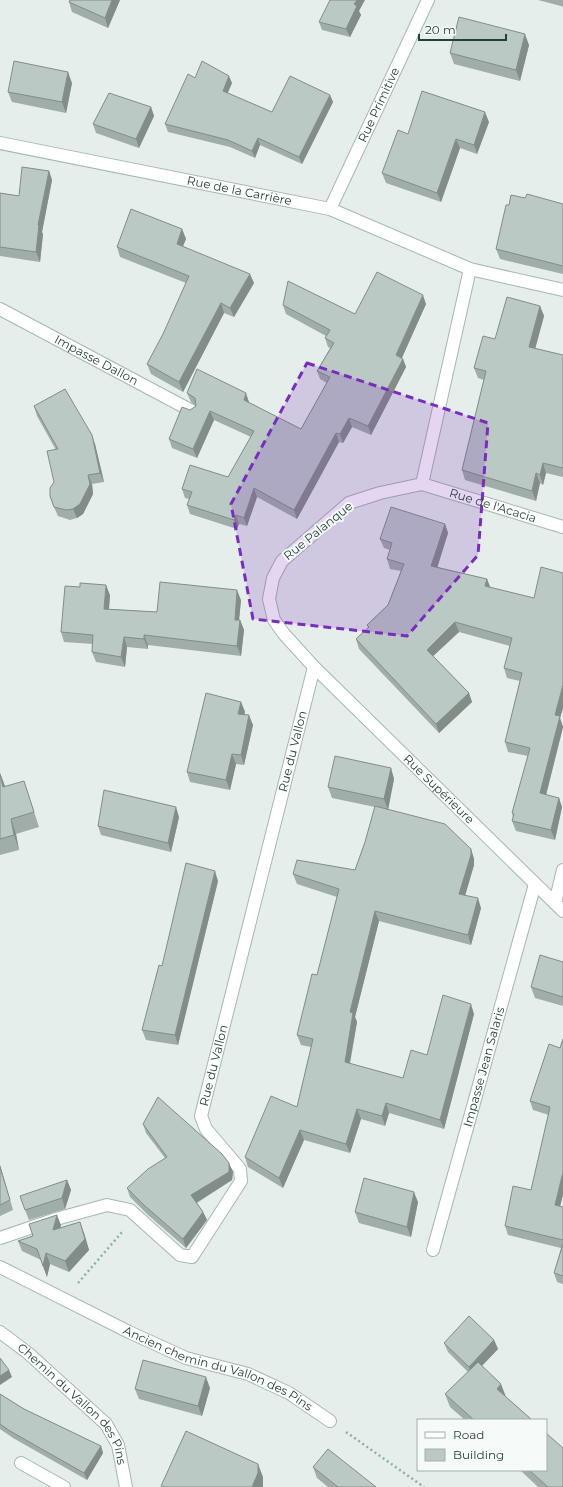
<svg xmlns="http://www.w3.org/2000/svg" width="563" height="1487" viewBox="0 0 563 1487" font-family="Montserrat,sans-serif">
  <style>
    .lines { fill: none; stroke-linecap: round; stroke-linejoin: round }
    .service-casing { stroke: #a7b7b1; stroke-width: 14 }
    .minor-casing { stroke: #a7b7b1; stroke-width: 14 }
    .path { stroke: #85b3a5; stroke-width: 2.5; stroke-dasharray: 2 3; stroke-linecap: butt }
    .service { stroke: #fff; stroke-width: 12 }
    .minor { stroke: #fff; stroke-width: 12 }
    .wall { fill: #a0ada8 }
    .shaded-wall { fill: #828d88 }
    .building { fill: #bac9c3; stroke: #828d88 }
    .marked { fill: #7b2cbf; fill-opacity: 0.2; stroke: #7b2cbf; stroke-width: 3; stroke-dasharray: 8 5; stroke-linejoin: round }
    .labels { text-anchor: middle; stroke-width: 4; stroke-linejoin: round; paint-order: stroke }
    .street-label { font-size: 12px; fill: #234139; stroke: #f6faf8 }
  </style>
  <rect width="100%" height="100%" fill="#e5eeea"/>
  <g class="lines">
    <g class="service-casing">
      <g id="service">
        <path id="s1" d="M0,1267L129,1332L186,1358L248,1374L289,1393L330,1421"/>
        <path d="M21,1463L64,1487"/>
      </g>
    </g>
    <g class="minor-casing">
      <g id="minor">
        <path id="s2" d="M0,143L330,209L470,269L563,290"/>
        <path id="s3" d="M330,209L428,0"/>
        <path id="s4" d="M470,269L422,484L380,493L349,503L282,561L273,578L269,599L274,620L284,634L314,667L563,911"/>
        <path id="s5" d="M0,309L192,411"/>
        <path id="s6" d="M422,484L563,527"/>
        <path d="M555,903L563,870"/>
        <path id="s7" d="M0,1238L56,1219L107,1205L130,1210L180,1255L192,1257L241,1181L240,1169L206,1129L201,1116L314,667"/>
        <path id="s8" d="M433,1250L535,884"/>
        <path id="s9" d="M0,1332L28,1353L106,1424L118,1445L126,1487"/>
      </g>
    </g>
    <path class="path" d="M78,1283L123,1231
      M346,1432L424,1487"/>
    <use href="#service" class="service"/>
    <use href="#minor" class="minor"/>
  </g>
  <path class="wall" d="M120,0L108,28L72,12L69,2Z
    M538,0H563V7L561,6Z
    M359,11L361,15L350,37L322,30L319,22Z
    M529,45L520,81L454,64L450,53Z
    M195,78L232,83L228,93L272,112L330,95L333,102L302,164L260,145L255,158L230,147L168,132L165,124Z
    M72,83L66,113L12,102L8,92Z
    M151,107L154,116L139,148L96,133L93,124Z
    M489,122L477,154L460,148L441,202L386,183L382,173L408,134Z
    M49,171L52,180L42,232L43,234L40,262L0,256V193L19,196Z
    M563,204V274L500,259L496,249L509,205Z
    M182,229L186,239L183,246L254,283L234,317L224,313L183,392L151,374L147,364L163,334L186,283L120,257L117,247Z
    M426,304L402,358L403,359L406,367L371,435L352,427L343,443L339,442L297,519L257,497L247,526L239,524L237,529L190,514L187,505L189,499L185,498L182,489L228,477L251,437L214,420L197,458L172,448L169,439L190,410L196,406L191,402L187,393L249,402V403L301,429L327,383L320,379L317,371L330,348L328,347L325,338L326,336L286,314L283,305L355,314Z
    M540,306L544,316L535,348L563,355V477L546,473L543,485L540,483L536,501L465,480L462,470L484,380L478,378L474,368L495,339Z
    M34,406L95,444L104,482L92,484L93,494L83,514L77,518L70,520L58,516L53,505L50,496L54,482L56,450L37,416Z
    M445,524L448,533L437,567L487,579L490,588L534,598L563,573V708L560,718L563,727L546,795L559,798L562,807L555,840L516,831L512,821L513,818L512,813L528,756L508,752L505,742L520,681L507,678L504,668L510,646L459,632L433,656L469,693L472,702L439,733L359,649L356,639L368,628L367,625L388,605L401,571L390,569L387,559L390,550L384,548L380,539Z
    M110,595L109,609L157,612L241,600L239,620H240L244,630L241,656L148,645V649L127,647L125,667L96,662L92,652L93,644L64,642L61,632Z
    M241,702L245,712L244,714L253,725L244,765L236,764L230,790L190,782L187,772Z
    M391,768L394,779L388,809L471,849L474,859V865L465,895L481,908L471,945L379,921L355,1017L357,1022L350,1064L403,1078L427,1055L474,1014L444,1129L389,1113L385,1126L361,1119L350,1153L304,1140L283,1188L248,1167L245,1157L297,1107L311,1047L301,1045L297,1035L317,975L337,897L297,884L293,874L355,870L365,842L375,807L332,798L328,787Z
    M0,773L5,787L24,781L39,827L16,834L19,850L0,855Z
    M179,817L171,852L101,835L98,826Z
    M218,881L178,1045L146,1040L142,1030L162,966Z
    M563,962V1006L535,998L531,987Z
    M563,1039V1195L560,1206L563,1207V1284L557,1282L554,1273L561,1248L508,1235L505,1226L531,1190L549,1115L533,1110L530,1101L560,1048Z
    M143,1124L233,1172L232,1180L197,1203L203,1212L207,1220L186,1248L148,1215L130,1197L127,1188L165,1158L146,1133Z
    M0,1165L13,1210L0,1216Z
    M67,1180L71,1190L65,1209L29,1220L25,1210Z
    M418,1202L411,1237L359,1223L355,1212Z
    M61,1225L60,1228L84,1233L89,1250L69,1272L50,1264L47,1277L41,1260L22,1251L18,1241L33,1236Z
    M494,1340L498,1349L482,1366L506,1397L532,1420H465L450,1407L445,1394L468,1372L448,1352L444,1343Z
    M210,1388L202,1416L139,1399L135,1389Z
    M0,1394L24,1409L101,1446L103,1453L87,1480L13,1438L0,1429Z
    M313,1467L376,1487H328L317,1478Z
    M520,1470H546L563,1487H538Z"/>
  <path class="shaded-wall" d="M112,0H120L108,28L105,18Z
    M357,0H365L359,11L361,15L350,37L346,29L354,4Z
    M525,34L529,45L520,81L516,70Z
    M68,72L72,83L66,113L62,102Z
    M229,76L232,83L225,98L223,91Z
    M330,95L333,102L302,164L299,157Z
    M151,107L154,116L139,148L136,139Z
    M485,112L489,122L477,154L474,145Z
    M258,138L260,145L255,158L252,151Z
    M456,139L460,148L441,202L437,193Z
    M49,171L52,180L42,232L43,234L40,262L36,252L38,225Z
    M182,229L186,239L180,253L177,244Z
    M250,274L254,283L234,317L230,308Z
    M423,295L426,304L399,364L396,355Z
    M221,303L224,313L183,392L179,382Z
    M540,306L544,316L533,357L529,347Z
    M403,359L406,367L371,435L368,426Z
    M246,393L249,402L247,408L244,400Z
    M210,411L214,420L197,458L193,449Z
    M349,418L352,427L343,443L340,434Z
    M336,433L339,442L297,519L294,510Z
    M92,435L95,444L104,482L100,473Z
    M543,463L546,473L543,485L540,475Z
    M536,473L540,483L536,501L532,491Z
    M88,475L92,484L93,494L83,514L77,518L73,509Z
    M254,488L257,497L247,526L244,518Z
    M236,515L239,524L237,529L234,520Z
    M445,524L448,533L435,575L431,566Z
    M487,579L491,589L485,586Z
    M106,585L110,595L108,619L104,609Z
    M237,590L241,600L238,630L235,620Z
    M240,620L244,630L241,656L237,646Z
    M455,622L459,632L430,659L427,650Z
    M144,635L148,645V649L144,639Z
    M124,637L127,647L125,667L121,657Z
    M563,685V708L560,718L563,727L544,803L540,793L555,715Z
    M469,693L472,702L439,733L436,724Z
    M241,702L245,712L242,724L238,714Z
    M249,715L253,725L244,765L241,755Z
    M232,754L236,764L230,790L226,780Z
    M391,768L394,779L388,810L384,799Z
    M0,773L5,786L8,802L3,787Z
    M559,798L562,807L555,840L551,830Z
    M176,807L179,817L171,852L168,843Z
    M11,819L16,834L19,850L14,835Z
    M471,849L474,859V865L463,903L459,894Z
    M215,871L218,881L178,1045L175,1035Z
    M478,898L481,908L471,945L468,935Z
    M375,911L379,921L355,1017L357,1022L348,1072L345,1062L350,1012Z
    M471,1004L474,1014L444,1129L440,1120Z
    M386,1103L389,1113L385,1126L382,1116Z
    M357,1109L361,1119L350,1153L346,1144Z
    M300,1130L304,1140L283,1188L279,1178Z
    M229,1163L233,1172L232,1180L194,1204L191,1195Z
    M0,1165L13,1210L10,1200L0,1167Z
    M563,1172V1195L558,1214L555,1205Z
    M67,1180L71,1190L65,1209L62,1198Z
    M414,1192L418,1202L411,1237L407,1227Z
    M203,1212L207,1220L186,1248L183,1239Z
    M57,1215L61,1225L57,1241L53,1230Z
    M80,1222L84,1233L89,1250L69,1272L65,1261Z
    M46,1253L50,1264L47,1277L43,1266Z
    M494,1340L498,1349L472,1376L469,1367Z
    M9,1370L12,1377L0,1385V1376Z
    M206,1377L210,1388L202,1416L198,1406Z
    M501,1384L506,1397L497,1389Z
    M101,1446L103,1453L87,1480L84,1473Z
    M258,1464L263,1477V1487H252Z"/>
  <path class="building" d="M70,0H112L105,18L69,2Z
    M330,0H357L354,4L357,6L346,29L319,22Z
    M459,17L525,34L516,70L450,53Z
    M14,61L68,72L62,102L8,92Z
    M202,61L229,76L223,91L272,112L290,76L330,95L299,157L258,138L252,151L228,140L165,124L188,74L195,78Z
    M422,91L485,112L474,145L456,139L437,193L382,173L398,130L408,134Z
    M109,93L151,107L136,139L93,124Z
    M22,167L49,171L38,225H39L36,252L0,247V193L19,196Z
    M527,194L563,204V266L496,249L506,205H509L511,195L525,198Z
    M131,209L182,229L177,244L250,274L230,308L221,303L179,382L147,364L163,334L189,276L117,247Z
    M377,272L423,295L396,355L403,359L368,426L349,418L340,434L336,433L294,510L254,488L244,518L236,515L234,520L187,505L192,492L182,489L190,465L228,477L254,431L210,411L193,449L169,439L182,407L190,410L196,406L195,398L187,393L197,369L246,393L244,400L301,429L330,377L317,371L334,343L325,338L330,330L283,305L288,281L355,314Z
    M507,297L540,306L529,347L563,355V468L543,463L540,475L536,473L532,491L462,470L486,371L474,368L483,336L495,339Z
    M65,389L92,435L100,473L88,475L90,484L80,504L73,509L66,510L54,507L50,496V488L54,482L47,451L58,449L34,406Z
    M391,507L445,524L431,566L487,579L485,586L534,598L541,567L563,573V685L555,715L560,716L540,793L559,798L551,830L512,821L514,814L512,813L530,748L505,742L522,673L504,668L512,638L455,622L427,650L469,693L436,724L356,639L369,627L367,625L388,605L404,564L387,559L392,543L380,539Z
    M160,582L237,590L235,620H240L237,646L144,635V639L124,637L121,657L92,652L93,635L61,632L65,586L80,587V583L106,585L104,609L157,612Z
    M206,693L241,702L238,714L249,715L241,755L232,754L226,780L187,772Z
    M335,756L391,768L384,799L328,787Z
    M0,774L3,787L24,781L34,812L11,819L14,835L0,839Z
    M104,790L176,807L168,843L98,826Z
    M375,806L445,824L471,849V855L459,894L478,898L468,935L375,911L350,1012L353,1013L345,1062L403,1078L411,1050L427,1055L443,995L471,1004L440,1120L386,1103L382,1116L357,1109L346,1144L300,1130L279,1178L245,1157L271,1096L297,1107L313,1039L297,1035L312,974L317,975L339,889L293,874L297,860L355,870L365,842Z
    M186,863L215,871L175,1035L142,1030L159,965L162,966Z
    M540,955L563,962V997L531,987Z
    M563,1039V1172L555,1205L563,1207V1240L505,1226L513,1186L531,1190L550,1107L530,1101L549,1044L560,1048Z
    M158,1097L222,1154L229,1163V1172L191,1195L203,1212L183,1239L145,1206L127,1188L148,1169L167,1157L143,1124Z
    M0,1167L10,1200L0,1205Z
    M364,1178L414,1192L407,1227L355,1212Z
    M67,1180L62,1198L25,1210L20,1196Z
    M57,1215L53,1230L80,1222L85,1239L65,1261L46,1253L43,1266L37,1249L18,1241L33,1236L29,1224Z
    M563,1244V1276L554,1273Z
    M469,1316L494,1340L469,1367L444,1343Z
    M0,1358L9,1370L0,1376Z
    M143,1360L206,1377L198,1406L135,1389Z
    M478,1362L501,1384L497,1389L532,1420H474L445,1394Z
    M0,1394L24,1409L101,1446L84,1473L10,1431L0,1424Z
    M186,1431L258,1464V1473L252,1487H165L161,1486Z
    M546,1433L563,1448V1487H548L529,1470H546Z
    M328,1449L376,1487H338L313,1467Z"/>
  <path class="marked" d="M307,363L488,423L478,555L407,636L253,619L231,504Z"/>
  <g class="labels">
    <g class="street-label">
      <text dy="4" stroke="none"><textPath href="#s3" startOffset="115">Rue Primitive</textPath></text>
      <text dy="4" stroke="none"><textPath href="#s2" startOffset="244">Rue de la Carrière</textPath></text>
      <text dy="4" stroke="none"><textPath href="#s5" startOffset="109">Impasse Dallon</textPath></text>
      <text dy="4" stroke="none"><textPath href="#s6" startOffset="74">Rue de l'Acacia</textPath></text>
      <text transform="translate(318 531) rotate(-39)" y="4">Rue Palanque</text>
      <text dy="4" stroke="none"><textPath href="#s7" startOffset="760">Rue du Vallon</textPath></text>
      <text dy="4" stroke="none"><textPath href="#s4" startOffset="683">Rue Supérieure</textPath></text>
      <text dy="4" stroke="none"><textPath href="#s7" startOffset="436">Rue du Vallon</textPath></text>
      <text dy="4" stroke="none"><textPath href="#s8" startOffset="190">Impasse Jean Salaris</textPath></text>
      <text dy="4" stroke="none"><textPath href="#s1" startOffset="241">Ancien chemin du Vallon des Pins</textPath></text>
      <text dy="4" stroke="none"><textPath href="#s9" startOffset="104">Chemin du Vallon des Pins</textPath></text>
    </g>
  </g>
  <rect x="417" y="1419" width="130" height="52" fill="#f6faf8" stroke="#a2b0ac"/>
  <rect x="425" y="1432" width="20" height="6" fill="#ffffff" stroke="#a2b0ac"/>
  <text x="453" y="1439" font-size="12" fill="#234139">Road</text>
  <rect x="425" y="1449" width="20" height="12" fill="#bac9c3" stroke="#a2b0ac"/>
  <text x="453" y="1459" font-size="12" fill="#234139">Building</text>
  <path d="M419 34v6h87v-6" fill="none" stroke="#234139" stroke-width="2"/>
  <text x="425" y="34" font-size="12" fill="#234139" stroke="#f6faf8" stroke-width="3" paint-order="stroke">20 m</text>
</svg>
